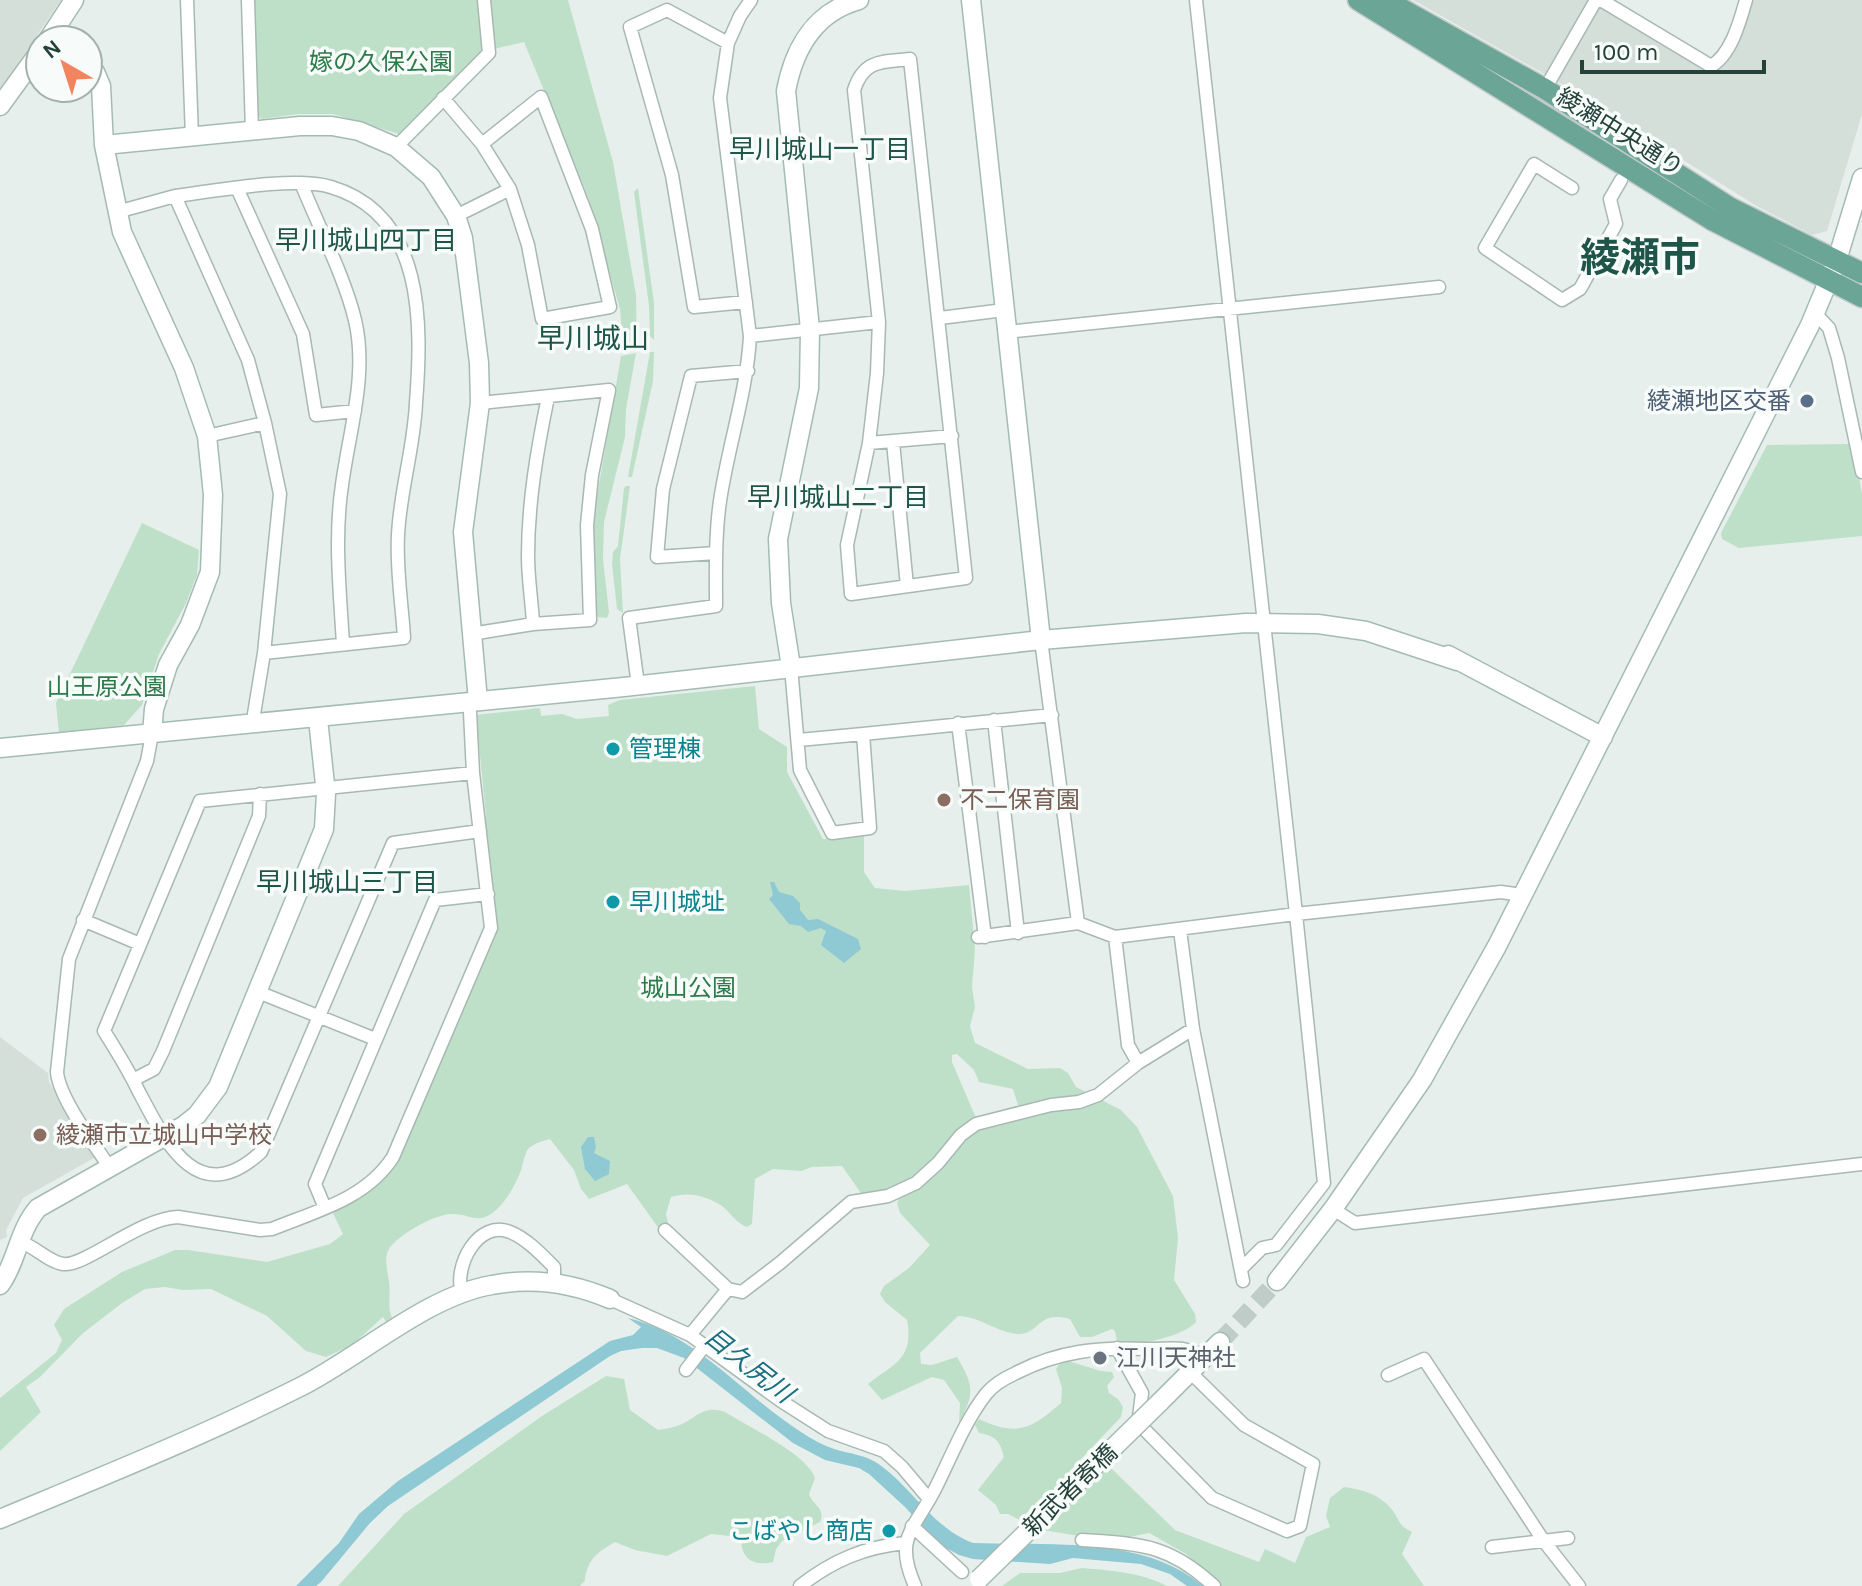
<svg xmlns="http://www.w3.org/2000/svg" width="1862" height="1586" viewBox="0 0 1862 1586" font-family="Karla,'Noto Sans JP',sans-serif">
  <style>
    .built { fill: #d4dfda }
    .green { fill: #bfe0c8; fill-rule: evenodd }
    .water { fill: #8ec9d4 }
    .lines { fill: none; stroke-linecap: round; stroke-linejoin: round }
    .secondary-tunnel { stroke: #bfccc8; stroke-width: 18; stroke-dasharray: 18 9; stroke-linecap: butt }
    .street-casing { stroke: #a8b8b2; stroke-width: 15 }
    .secondary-casing { stroke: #a4bbb3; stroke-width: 21 }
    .primary-casing { stroke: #c2cac8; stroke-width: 23 }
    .street { stroke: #fff; stroke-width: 12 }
    .secondary { stroke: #fff; stroke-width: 18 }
    .primary { stroke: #6aa596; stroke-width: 20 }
    .secondary-bridge-casing { stroke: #a4bbb3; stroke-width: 21; stroke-linecap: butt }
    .secondary-bridge { stroke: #fff; stroke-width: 18 }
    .service-dot { fill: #5c6f8a; stroke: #f7fbf9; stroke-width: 3 }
    .culture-dot { fill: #0f9aa8; stroke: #f7fbf9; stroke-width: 3 }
    .education-dot { fill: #8d6e63; stroke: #f7fbf9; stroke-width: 3 }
    .worship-dot { fill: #6b7280; stroke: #f7fbf9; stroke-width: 3 }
    .labels { text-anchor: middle; stroke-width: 7; stroke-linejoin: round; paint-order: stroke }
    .park-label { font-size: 24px; fill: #2d7a4b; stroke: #f7fbf9 }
    .street-label { font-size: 24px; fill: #24423a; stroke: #f7fbf9 }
    .service-label { font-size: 24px; fill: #4e5e75; stroke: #f7fbf9; text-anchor: end }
    .culture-label { font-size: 24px; fill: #0d838f; stroke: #f7fbf9; text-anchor: start }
    .education-label { font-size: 24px; fill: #785e54; stroke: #f7fbf9; text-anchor: start }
    .worship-label { font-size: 24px; fill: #5b616d; stroke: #f7fbf9; text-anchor: start }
    .neighbourhood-label { font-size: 26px; fill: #1f5548; stroke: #f7fbf9 }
    .water-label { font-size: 26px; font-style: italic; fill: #1c6f80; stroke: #f7fbf9 }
    .quarter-label { font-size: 28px; fill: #1f5548; stroke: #f7fbf9 }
    .town-label { font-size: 40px; font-weight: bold; fill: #1f5548; stroke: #f7fbf9 }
  </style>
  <rect width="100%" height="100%" fill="#e6efeb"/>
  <path class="built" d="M0,0H61L0,90Z
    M1413,0H1601L1711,66L1718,62L1746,0H1862V114L1827,231L1812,235L1755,205L1555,80Z
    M0,1037L48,1073L49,1082L94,1158L23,1198L6,1230L7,1237L0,1240Z"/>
  <path class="green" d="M254,0H568L613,162L636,295L637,344L623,345L620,309L588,197L524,42L481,52L399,134L333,114H299L262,119L257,116Z
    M638,188L654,303V340L650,336L649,306L634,192Z
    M650,352H654L653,381L632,477H628Z
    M636,353L626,409L625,437L604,522L603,560L609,612L607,618L596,617L593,550L595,508L621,356Z
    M1853,444L1862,494V536L1739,548L1722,539L1721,533L1767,445Z
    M626,486H630L620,559L623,613L617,609L612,564L613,552L618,546L624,488Z
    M142,523L199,550L197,575L186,603L159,654L142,705L124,725L59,733L56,703Z
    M755,686L759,729L787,747V772L823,839L864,836V872L875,888L905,891L969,885L975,949L972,987L975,1007L970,1026L975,1043L1028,1069L1060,1068L1068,1073L1076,1087L1121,1110L1137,1127L1173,1196L1178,1238L1174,1280L1195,1314L1196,1322C1185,1336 1131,1349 1117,1341L1115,1331L1112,1329L1092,1337H1080L1070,1319C1037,1310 1040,1334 1019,1334C997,1333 979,1316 958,1316L920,1353L921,1364L932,1365L957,1357C974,1386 975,1393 959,1423L960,1403L944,1380L932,1377L882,1400L868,1384C895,1363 914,1359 907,1320L885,1302L880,1294L884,1286L909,1268L930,1245L900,1213L897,1203L908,1183L874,1195L863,1196L842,1166L812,1167L801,1171L773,1169L755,1179L752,1224L747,1227C736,1223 731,1213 722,1206C707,1196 688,1191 671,1197L666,1214L669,1227L662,1233L627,1184L589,1199L581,1189L574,1170L550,1139C543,1141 534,1143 528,1149C524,1155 523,1166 520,1173C515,1185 507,1200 497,1209C478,1227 471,1213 451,1214C435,1214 395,1236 388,1251C384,1260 388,1273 389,1282C391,1294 387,1308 392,1318L387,1323L383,1317L352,1345L326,1357L306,1351L267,1316L211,1289L183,1290L165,1287L145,1289L122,1303L82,1334L40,1377L26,1387L41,1412L0,1451V1398L56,1353L62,1340L54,1325L64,1309L122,1272L175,1250H188L267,1262L330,1244L343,1234L332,1211L404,1146L497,927L484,817L486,816L476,715L540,708L541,716L562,714L577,719L609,716L608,705L620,700ZM957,1054L974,1070L979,1082L1013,1089L1022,1118H976L952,1062V1055Z
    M1068,1361L1101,1371L1112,1372L1114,1377L1107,1386L1109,1393L1118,1399L1123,1407L1121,1417L1080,1460L1112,1469L1175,1530L1259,1562L1265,1549L1295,1563L1306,1537L1330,1527L1326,1516L1330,1498L1344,1487C1364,1490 1383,1495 1395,1514C1401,1524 1400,1526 1412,1532L1402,1554L1424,1586H1221L1186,1554L1149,1533L1109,1541L1037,1529L1008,1514H1000L996,1505L978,1490L1004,1457C1000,1441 996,1436 979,1433L975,1425L979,1419C1017,1437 1031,1429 1061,1403L1062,1388L1056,1369L1060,1363Z
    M606,1376L624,1379L630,1410L658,1430C664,1429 671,1428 677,1426C697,1419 702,1404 725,1412C747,1426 807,1454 815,1478L809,1494C813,1506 826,1508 820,1522L782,1541L776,1549L773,1562C755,1566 743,1561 741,1542L729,1536L711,1534L667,1556L635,1550L615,1542C601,1550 590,1557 586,1573C583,1585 588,1577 580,1586H338L404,1514L542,1416Z
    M1082,1568C1113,1571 1140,1572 1167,1586H1002L1020,1573H1060Z"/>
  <path class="water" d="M770,882H774L779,892L793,896L800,903V910L808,920L818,919L858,939L861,949L844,963L821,945L826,931L821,928L808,932L801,926L789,924L769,899L773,895Z
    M588,1137H594L596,1147L594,1153L610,1161L609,1174L595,1181L585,1169L581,1147Z
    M628,1318C696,1334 744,1396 801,1432C811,1439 823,1445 834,1449C850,1454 867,1455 880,1465C914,1490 933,1528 973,1543C1048,1546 1143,1535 1203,1586H1187L1170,1574L1141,1564L1073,1558L1050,1564L973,1559L959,1555L939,1544L905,1507L869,1474L859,1468L825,1460L793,1443L684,1358L657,1348H642L621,1351L610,1356L388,1506L370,1523L321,1582L316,1586H296L339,1543L359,1514L398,1481L610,1341L633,1335L641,1327Z"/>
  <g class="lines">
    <path class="secondary-tunnel" d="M1220,1342L1277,1281"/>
    <g class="street-casing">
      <path id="street" d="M187,0L192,137
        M248,0L252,131
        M1196,0L1263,614
        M1601,0L1711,66C1731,55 1740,21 1746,0
        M728,43L667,10L630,27L672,175L694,307L746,302
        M910,59L966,578L851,594L847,545L869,443L877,373L879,322L854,90C864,59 882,62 910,59Z
        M1545,89L1596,0
        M443,98L482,144L510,189L456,216
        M482,144L541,97L592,229L610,307L542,319L528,245L510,189
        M396,147L489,53L484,0
        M301,183C318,225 345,278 355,320C368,375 349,431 342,485C334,538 340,592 343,644
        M237,188L303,334L316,415L355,411
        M1572,188L1534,164L1485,248L1562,300L1580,289L1616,224L1610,199L1621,180
        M175,196C215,191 294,176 331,187C425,215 422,324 416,403C414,448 400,491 398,535C396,569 402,604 404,638L264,653L254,714L255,724
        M117,212L175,196L248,360L265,423L207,436
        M1815,313L1829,328L1838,358L1862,472
        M940,318L1004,310
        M1007,332L1439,287
        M750,336L879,322
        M893,442L907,586
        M869,443L952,436
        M716,553L657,557L663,489L691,376L748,371
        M1264,623L1296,914L1501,892L1522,895
        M533,624C532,602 528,579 528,556C528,503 537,450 548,397
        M471,634L533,624L590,620L587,525L592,475L609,390L480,403
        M1041,640L1078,923
        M264,653L280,494L265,423
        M791,667L800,770L832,833L870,828L863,734L1052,715
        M638,685L629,618L716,606C716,571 715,536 720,501C728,446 747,392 750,336L720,98L728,43L740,16L751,0
        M470,712L473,773
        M994,720L1018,933
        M958,723L985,937
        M799,740L863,734
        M83,920L140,944
        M1180,930L1193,1029L1243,1281
        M978,937L1078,923L1115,937L1296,914L1324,1183L1276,1245L1262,1248L1242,1268
        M1115,937L1128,1045L1138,1063
        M258,992L375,1039
        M133,1080L154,1069L163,1051L259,816L260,794
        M110,1168C95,1145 59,1098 57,1072L69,959L147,761L152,734
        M325,1208L315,1184L435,900L488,894
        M1333,1209L1355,1223L1862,1164
        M665,1230L728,1289
        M19,1241C34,1246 49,1262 63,1264C85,1267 140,1218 178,1217L260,1230L272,1229C316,1211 366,1199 393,1157L491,928L473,773L200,801L104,1031C116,1050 128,1069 138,1090C165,1141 197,1211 261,1152L393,843L480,831
        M462,1293C453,1267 478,1219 510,1232C526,1238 542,1255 554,1267V1283
        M610,1299L690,1335L781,1401L828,1431L884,1451L902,1467L929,1499
        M690,1335L728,1289L742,1292L780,1263L851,1202L888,1196L916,1183L938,1163L961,1135L976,1124L1051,1105L1079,1102L1098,1095L1138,1063L1193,1029
        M1117,1348L1142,1393L1139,1417L1143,1428L1212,1498L1287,1531L1300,1526L1313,1464L1244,1425L1191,1373
        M686,1370L705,1345
        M1388,1375L1424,1359L1543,1540L1579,1586
        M912,1526L962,1572
        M1082,1540C1140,1544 1169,1544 1214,1586
        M1492,1547L1568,1538
        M800,1586C832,1561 864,1547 905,1543
        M915,1586C894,1538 913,1531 934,1491C950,1460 964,1422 986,1394C993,1385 1005,1378 1016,1373C1058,1351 1099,1347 1146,1349C1168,1350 1187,1344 1205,1358"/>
    </g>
    <g class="secondary-casing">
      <path id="secondary" d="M971,0L1041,640
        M48,40L74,0
        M88,66L95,72L101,86L104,145L122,232L184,368L207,436L213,495L210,572L190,625L168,665L154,709L152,734
        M0,106L40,51
        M104,145L300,126H332L359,131L396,147L431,177L456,216L463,238L479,363L480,403L463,532L478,701
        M1448,655L1603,737
        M791,667L781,603L778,539L809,388L810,329L786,91C794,48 815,12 859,0
        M0,748L624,687L1041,640L1246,623L1318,624L1366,631L1457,661
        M1277,1281L1333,1209L1422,1080L1497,946L1810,325L1837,260L1862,178
        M0,1285C17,1262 18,1231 38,1208L183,1126L197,1115L218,1087L324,829L326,794L318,719
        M1160,1402L1220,1342
        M0,1519C101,1477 203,1436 300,1387C360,1357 426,1296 492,1285C533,1277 572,1283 610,1299"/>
    </g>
    <g class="primary-casing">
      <path id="primary" d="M1358,0L1712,220L1862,297
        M1386,0L1545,89L1729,207L1862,273"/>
    </g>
    <use href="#street" class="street"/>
    <use href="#secondary" class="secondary"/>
    <use href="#primary" class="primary"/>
    <g class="secondary-bridge-casing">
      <path id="secondary-bridge" d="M979,1579L1160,1402"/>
    </g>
    <use href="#secondary-bridge" class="secondary-bridge"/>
  </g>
  <circle class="service-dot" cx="1807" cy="401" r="8"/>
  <g class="culture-dot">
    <circle cx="613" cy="749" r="8"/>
    <circle cx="613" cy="902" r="8"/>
    <circle cx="889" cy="1531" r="8"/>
  </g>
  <g class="education-dot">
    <circle cx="944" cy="800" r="8"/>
    <circle cx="40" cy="1135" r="8"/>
  </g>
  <circle class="worship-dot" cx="1100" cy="1358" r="8"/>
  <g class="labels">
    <g class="park-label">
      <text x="381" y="70">嫁の久保公園</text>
      <text x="107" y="695">山王原公園</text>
      <text x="688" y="996">城山公園</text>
    </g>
    <g class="street-label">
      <text transform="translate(1620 132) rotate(32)" y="8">綾瀬中央通り</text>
      <text transform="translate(1070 1490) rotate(-44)" y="8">新武者寄橋</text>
    </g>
    <g class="service-label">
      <text x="1791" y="409">綾瀬地区交番</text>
    </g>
    <g class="culture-label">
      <text x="629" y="757">管理棟</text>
      <text x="629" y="910">早川城址</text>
      <text x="873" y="1539" text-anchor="end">こばやし商店</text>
    </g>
    <g class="education-label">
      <text x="960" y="808">不二保育園</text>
      <text x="56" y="1143">綾瀬市立城山中学校</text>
    </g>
    <g class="worship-label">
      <text x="1116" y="1366">江川天神社</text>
    </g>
    <g class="neighbourhood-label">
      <text x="820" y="158">早川城山一丁目</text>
      <text x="366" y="249">早川城山四丁目</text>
      <text x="838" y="506">早川城山二丁目</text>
      <text x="347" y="891">早川城山三丁目</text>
    </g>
    <g class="water-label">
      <text transform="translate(749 1365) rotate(38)" y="9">目久尻川</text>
    </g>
    <g class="quarter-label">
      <text x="593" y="348">早川城山</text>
    </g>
    <g class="town-label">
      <text x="1640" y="271">綾瀬市</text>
    </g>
  </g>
  <g transform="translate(64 64) rotate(321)"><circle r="38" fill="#f7fbf9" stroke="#a3b1ad" stroke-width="2"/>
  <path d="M0-6L14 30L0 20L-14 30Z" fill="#f4845f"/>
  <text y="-12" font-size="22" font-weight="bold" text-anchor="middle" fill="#24423a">N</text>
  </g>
  <path d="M1582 60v12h182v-12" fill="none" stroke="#24423a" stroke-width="4"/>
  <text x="1594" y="60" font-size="24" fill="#24423a" stroke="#f7fbf9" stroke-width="6" paint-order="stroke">100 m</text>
</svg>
